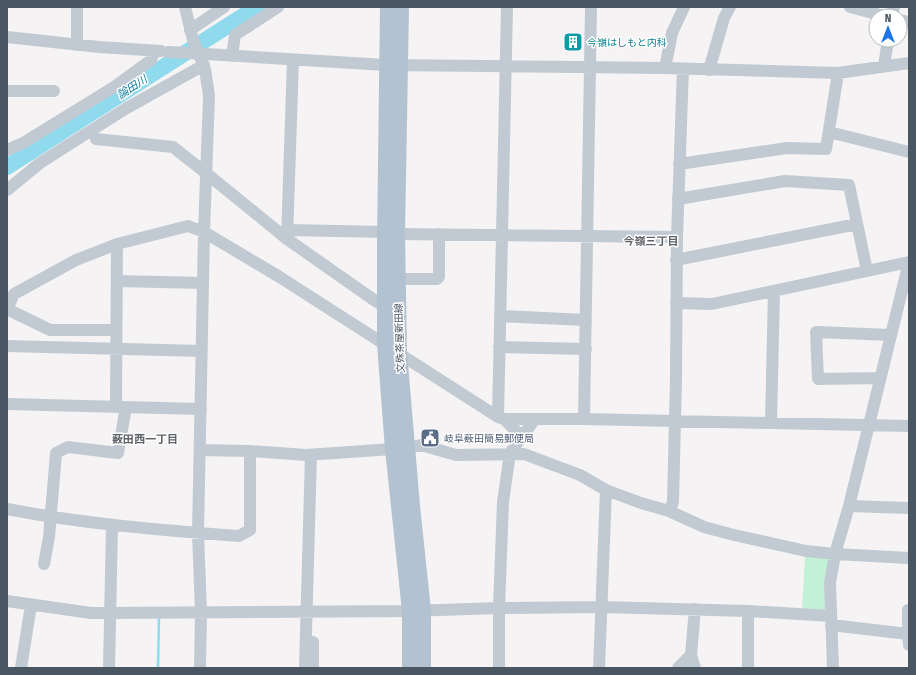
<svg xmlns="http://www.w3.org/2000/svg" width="916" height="675" viewBox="0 0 916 675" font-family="'Fira Sans Condensed','Noto Sans JP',sans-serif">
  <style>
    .green { fill: #c3f1d5 }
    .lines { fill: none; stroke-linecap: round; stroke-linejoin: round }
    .stream { stroke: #90daee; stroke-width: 2.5 }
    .river { stroke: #90daee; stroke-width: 16 }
    .minor { stroke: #c1cad2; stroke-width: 12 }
    .major { stroke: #b3c2d1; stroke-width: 16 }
    .minor-bridge { stroke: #c1cad2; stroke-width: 12 }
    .labels { text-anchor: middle; stroke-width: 3; stroke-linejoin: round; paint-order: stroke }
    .culture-label { font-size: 10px; fill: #0d838f; stroke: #fff; text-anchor: start }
    .street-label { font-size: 10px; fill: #4a5661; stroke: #fff }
    .service-label { font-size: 10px; fill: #4e5e75; stroke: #fff; text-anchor: start }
    .water-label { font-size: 11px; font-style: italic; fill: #0c7c9b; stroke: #fff }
    .neighbourhood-label { font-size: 11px; font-weight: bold; fill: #5f6368; stroke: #fff }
  </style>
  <rect width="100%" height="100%" fill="#f5f3f3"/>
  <path class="green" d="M805,555L832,558L826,612H802Z"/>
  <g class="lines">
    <path class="stream" d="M158,668L159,618"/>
    <path class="river" d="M7,167L257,7"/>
    <path class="minor" d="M185,7L193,40L205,69L209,96L204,232L198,533L201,612L200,668
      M850,7L884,16
      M892,16L894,7
      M900,20L909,22
      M190,30L224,7
      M7,37L99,47L161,51
      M77,45V7
      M205,54L386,65L665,68L838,73L909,63
      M232,56L235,35L278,7
      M884,66L888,40
      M665,68L672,33L684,7
      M709,70L724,18L730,7
      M7,91H54
      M829,132L909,152
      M96,139L173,147L206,173L287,239L374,300L385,307
      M7,150L23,143L114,87L151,60L154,51
      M679,164L787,148L826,149L838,73
      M7,190L40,163L125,109L204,65
      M678,199L785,181L849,185L867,271
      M288,230L385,232
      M397,234L677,237
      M287,239L293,60
      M676,260L857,224
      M397,279H437L439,277V234
      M117,281L203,283
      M676,303L712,304L909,262
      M7,309L14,294L76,260L117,244L188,226L204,232L278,276L498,417L504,419H584L909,426
      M7,309L50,330H116
      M500,316L586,320
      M7,346L202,351
      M499,347L586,349
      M880,378L818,379L816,332L891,335
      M7,404L201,409
      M116,407L117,244
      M498,417L507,7
      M504,419L522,437
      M584,419L591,7
      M771,423L774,291
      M407,448L421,445L456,455L524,454L580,475L606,490L641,503L669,511L704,527L730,534L806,551L835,554L909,558
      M200,450L250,451L306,455L393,449
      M849,506L909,508
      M7,509C84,524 161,530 239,536L250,530V451
      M669,511L673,502L676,379L677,237L683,69
      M44,564L49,537L56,453L68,447L118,453L126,407
      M7,601L91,613H110L410,611L499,608L602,607L748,611L831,616
      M831,625L908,634L909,645
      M908,634V610H909
      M691,655L695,668
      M21,668L31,605
      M109,668L112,526
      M305,668L311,455
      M313,668V642
      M499,668V608L503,502L510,453L535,419
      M599,668L606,490
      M678,668L691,655L695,609
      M748,668V611
      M833,668L830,583L835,554L849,506L909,262"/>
    <path class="major" d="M388,7L385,242V344L393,449L410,611V668
      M401,7L397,234L399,352L412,506L423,610V668"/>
    <path class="minor-bridge" d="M168,52L205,54"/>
  </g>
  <defs>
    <g id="building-square" transform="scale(1)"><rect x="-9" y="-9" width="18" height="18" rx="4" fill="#0f9aa8" stroke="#fff"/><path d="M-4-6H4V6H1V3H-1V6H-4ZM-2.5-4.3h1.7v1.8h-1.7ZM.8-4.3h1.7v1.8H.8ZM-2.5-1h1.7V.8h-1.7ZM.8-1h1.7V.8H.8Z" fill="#fff"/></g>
    <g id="civic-square" transform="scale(1)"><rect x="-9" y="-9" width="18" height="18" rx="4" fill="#5c6f8a" stroke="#fff"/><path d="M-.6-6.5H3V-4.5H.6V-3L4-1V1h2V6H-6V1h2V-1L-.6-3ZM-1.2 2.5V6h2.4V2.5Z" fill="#fff"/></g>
  </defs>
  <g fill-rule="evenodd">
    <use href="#building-square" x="573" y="42"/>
    <use href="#civic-square" x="430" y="438"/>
  </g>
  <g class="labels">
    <g class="culture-label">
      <text x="587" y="46">今嶺はしもと内科</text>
    </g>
    <g class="street-label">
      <text transform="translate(399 338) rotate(-92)" y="4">文殊茶屋新田線</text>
    </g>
    <g class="service-label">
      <text x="444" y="442">岐阜薮田簡易郵便局</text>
    </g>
    <g class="water-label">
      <text transform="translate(132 87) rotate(-33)" y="4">論田川</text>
    </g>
    <g class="neighbourhood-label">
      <text x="651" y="245">今嶺三丁目</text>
      <text x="145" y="443">薮田西一丁目</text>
    </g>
  </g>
  <rect width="916" height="675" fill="none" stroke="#4a5661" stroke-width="16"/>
  <g transform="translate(888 28)"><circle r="19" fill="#ffffff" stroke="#b7bbc0"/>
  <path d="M0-3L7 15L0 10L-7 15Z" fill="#1a73e8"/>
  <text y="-6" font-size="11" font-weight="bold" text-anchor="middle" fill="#4a5661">N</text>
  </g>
</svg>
